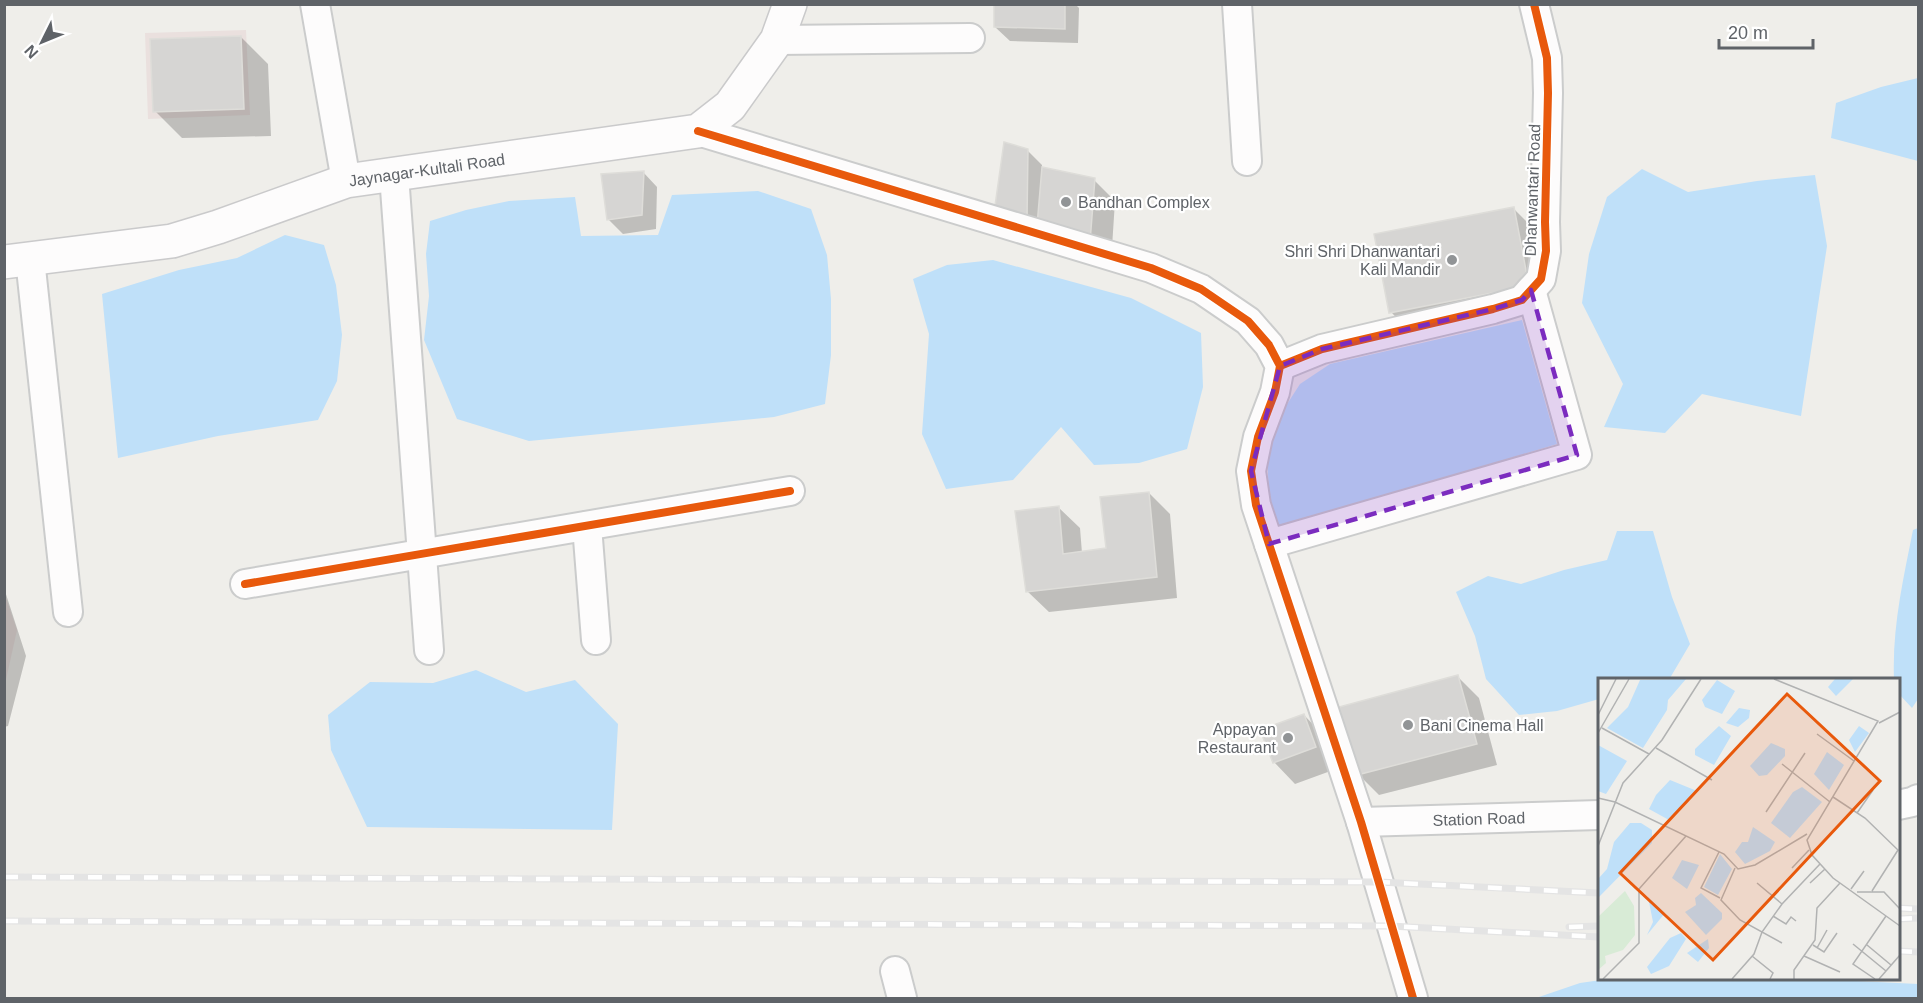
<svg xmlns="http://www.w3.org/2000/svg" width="1923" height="1003" viewBox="0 0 1923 1003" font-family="Helvetica,sans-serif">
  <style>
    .medical { fill: #eae0de }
    .water { fill: #bfe0f9 }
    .shadow { fill: #0003 }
    .building { fill: #d6d5d3; stroke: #deddd9; stroke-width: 1.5 }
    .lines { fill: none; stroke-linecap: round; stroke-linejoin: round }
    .minor-casing { stroke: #cbcccc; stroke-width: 32 }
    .secondary-casing { stroke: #cacacb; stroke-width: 36 }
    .minor { stroke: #fdfcfc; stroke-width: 28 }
    .secondary { stroke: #fdfcfc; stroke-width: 33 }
    .rail-casing { stroke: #e4e4e4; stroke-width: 7 }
    .rail { stroke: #fff; stroke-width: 4.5; stroke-dasharray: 14; stroke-linecap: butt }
    .cycleway-casing { stroke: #fff; stroke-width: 11 }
    .cycleway { stroke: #e8590c; stroke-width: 8 }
    .marked { fill: #7b2cbf; fill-opacity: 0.2; stroke: #7b2cbf; stroke-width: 4.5; stroke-dasharray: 12 8; stroke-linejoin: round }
    .poi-dot { fill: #919496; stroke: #fff; stroke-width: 2 }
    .labels { text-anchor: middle; stroke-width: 4.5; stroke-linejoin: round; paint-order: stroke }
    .street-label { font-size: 16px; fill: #5f6368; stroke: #fff }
    .poi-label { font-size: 16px; fill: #5f6368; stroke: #fff; text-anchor: start }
    .inset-road { fill: none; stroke: #b1b2b2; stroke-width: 1.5 }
    .view { fill: #e8590c; fill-opacity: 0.15; stroke: #e8590c; stroke-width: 3 }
    .inset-edge { fill: none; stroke: #5f6368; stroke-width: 3 }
  </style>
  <rect width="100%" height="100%" fill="#efeeea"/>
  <path class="medical" d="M246,30L250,115L148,119L145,33Z
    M5,595L17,630L5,684Z"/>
  <path class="water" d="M1918,78V161L1831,138L1836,103L1881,87Z
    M1642,169L1688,192L1757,181L1815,175L1827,246L1801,416L1702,394L1665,433L1604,427L1623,384L1582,303L1589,254L1607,197Z
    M758,191L811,209L827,255L831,299V355L825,404L774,417L529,441L457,419L424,340L429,296L426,254L430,221L466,210L509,201L575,197L581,236L658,235L672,195Z
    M285,235L324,245L336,285L342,335L337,381L318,420L218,436L118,458L102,294L179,270L237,258Z
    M993,260L1131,298L1201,333L1203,387L1187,449L1139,463L1094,465L1061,427L1013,480L946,489L922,434L929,334L913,279L947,265Z
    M1522,320L1557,444L1279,528L1269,498L1267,451L1282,412L1300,384L1330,364Z
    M1918,528V699L1912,708L1898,693V679H1894C1892,628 1903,580 1913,530Z
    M1617,531H1653L1672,597L1690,644L1670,678L1599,679V699L1557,711L1519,715L1486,679L1475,636L1456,592L1488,576L1521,584L1564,570L1607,560Z
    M476,670L526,692L575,680L618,724L612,830L367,827L331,750L328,715L370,682L433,683Z
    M1615,978H1796L1918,984V998H1536L1580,983Z"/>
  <path class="shadow" d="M996,4H1075L1079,8L1078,43L1010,41L995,27Z
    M241,37L268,64L271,136L182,138L155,111Z
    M1027,150L1042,165V168L1094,180L1115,201L1111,263L1010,227Z
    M643,172L657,187L656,229L623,234L608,219Z
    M1513,208L1535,230L1550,307L1412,334L1391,312Z
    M1149,493L1170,514L1177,598L1049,612L1027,591L1058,507L1080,528L1082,553L1107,549Z
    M4,588L26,656L8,726L4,727Z
    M1458,677L1479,698L1497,765L1379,795L1358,774Z
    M1304,715L1325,737L1336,769L1295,784L1274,762Z"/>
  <path class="building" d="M994,4H1065V29L994,27Z
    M241,36L244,109L153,112L150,39Z
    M1004,142L1028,149L1027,220L994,213Z
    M1042,167L1095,178L1090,242L1037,226Z
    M644,171L642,215L607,220L601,174Z
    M1514,207L1529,286L1389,313L1374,234Z
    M1149,492L1157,577L1026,592L1015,511L1059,506L1063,554L1106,548L1100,497Z
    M1458,675L1477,744L1357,775L1339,707Z
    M1304,714L1316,747L1273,763L1260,730Z"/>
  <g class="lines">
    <g class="minor-casing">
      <g id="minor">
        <path d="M315,4L346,181"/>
        <path d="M1237,4L1247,161"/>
        <path d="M777,40L970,38"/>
        <path d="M698,131L1151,268L1201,289L1248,321L1269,345L1280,366L1275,392L1258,437L1251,471L1256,505L1361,822L1413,998"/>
        <path d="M394,175L429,650"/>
        <path d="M30,259L68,612"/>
        <path d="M1280,366L1322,349L1493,309L1522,300L1541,279L1546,251L1545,222L1548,93L1547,58L1534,4"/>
        <path d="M587,526L596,640"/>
        <path d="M1269,544L1577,455L1531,290"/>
        <path d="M245,584L790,491"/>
        <path d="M1898,805L1912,802L1918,799"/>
        <path id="s1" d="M1361,822L1599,815"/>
        <path d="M895,971L902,998"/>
      </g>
    </g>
    <g class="secondary-casing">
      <g id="secondary">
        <path id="s2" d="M4,262L172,241L218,227L346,181L698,131L730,106L777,40L790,4"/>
      </g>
    </g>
    <use href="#minor" class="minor"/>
    <use href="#secondary" class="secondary"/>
    <g class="rail-casing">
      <path id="rail" d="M4,877L1379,882L1599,893
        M1898,908L1918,909
        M1898,919L1918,918
        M4,921L1390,926L1599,937
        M1569,927L1599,926
        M1898,951L1918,952"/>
    </g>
    <use href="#rail" class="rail"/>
    <g class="cycleway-casing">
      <path id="cycleway" d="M698,131L1151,268L1201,289L1248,321L1269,345L1280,366L1275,392L1258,437L1251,471L1256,505L1361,822L1413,998
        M1280,366L1322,349L1493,309L1522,300L1541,279L1546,251L1545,222L1548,93L1547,58L1534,4
        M245,584L790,491"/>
    </g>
    <use href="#cycleway" class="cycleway"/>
  </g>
  <path class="marked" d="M1531,290L1577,455L1269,544L1251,471L1280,366L1322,349L1493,309L1522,300Z"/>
  <g class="poi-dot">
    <circle cx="1066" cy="202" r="6"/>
    <circle cx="1452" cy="260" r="6"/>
    <circle cx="1408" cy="725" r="6"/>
    <circle cx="1288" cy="738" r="6"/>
  </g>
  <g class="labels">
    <g class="street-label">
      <text dy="6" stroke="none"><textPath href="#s2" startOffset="435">Jaynagar-Kultali Road</textPath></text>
      <text transform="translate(1532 190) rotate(-88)" y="6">Dhanwantari Road</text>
      <text dy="6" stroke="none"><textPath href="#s1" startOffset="118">Station Road</textPath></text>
    </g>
    <g class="poi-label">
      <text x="1078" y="208">Bandhan Complex</text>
      <text x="1440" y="257" text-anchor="end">Shri Shri Dhanwantari<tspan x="1440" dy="18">Kali Mandir</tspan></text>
      <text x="1420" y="731">Bani Cinema Hall</text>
      <text x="1276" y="735" text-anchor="end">Appayan<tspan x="1276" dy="18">Restaurant</tspan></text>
    </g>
  </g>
  <g transform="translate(1598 678)">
    <rect width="302" height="302" fill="#efeeea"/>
    <path d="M27,213L36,228L37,257L25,272L7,278L8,285L0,292V239Z" fill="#d8ebd6"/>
    <path d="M88,1L70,22L69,32L45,70L9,50L30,29L42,2ZM237,1H255L238,18L230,9ZM119,2L137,13L124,36L107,29L104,22ZM141,30L152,32L151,40L140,49L128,45ZM121,48L133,58L116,87L97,77V71ZM261,48L271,55L257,74L251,62ZM173,65L187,71V78L169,97L161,98L152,88ZM0,67L29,83L8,116L0,113ZM229,74L246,87L231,112L216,96ZM72,102L99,113L71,142L51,131L58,117ZM204,109L224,124L192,160L173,145L195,114ZM32,145H43L54,152V165L0,220V201L9,191L16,164ZM155,149L177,164L172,173L147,186L137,174L144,164H150ZM122,176L134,191L120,217L106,209ZM84,182L101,187L89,211L74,200ZM103,215L124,235V241L108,257L87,234L98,227L97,220ZM50,219L67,235L49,257L55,244ZM83,255L88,261L71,288L53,296L49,289L72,260ZM110,261L111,270L100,284L89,275Z" fill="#bfe0f9"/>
    <path class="inset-road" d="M176,1L280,43L209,162L214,177L235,200L302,248M0,37L18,1M281,45L302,34M4,50L51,76M0,55L31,1M219,56L256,83M58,70L114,102M184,86L232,124M235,119L267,140L300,172L274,213M0,120L17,124L126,176L140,191L157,187L209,156M168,134L207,75M259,135L275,112M0,168L25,105L64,62L103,1M121,174L103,210L122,220M137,190L123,222L142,242L184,265M194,190L211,172M159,205L184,226M212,205L227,191M253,211L266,193M259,214H286L302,231M175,238L188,246L193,239L198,243M255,266L288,293M215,267L226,274L239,255M269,267L293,287M219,270L229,252M154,278L175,295L172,301M206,278L242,294M5,301L41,265V211L88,158M134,301L156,276L164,254L184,226L222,186M196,301V292L217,262L219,230L242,205M277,301L255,286L288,238M281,301L302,277"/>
    <path class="view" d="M189,16L282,103L115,282L22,195Z"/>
    <rect width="302" height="302" class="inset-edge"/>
  </g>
  <rect width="1923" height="1003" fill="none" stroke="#5f6368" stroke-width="12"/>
  <g transform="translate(42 42) rotate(227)" stroke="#ffffff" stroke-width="4.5" paint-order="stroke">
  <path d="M0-4.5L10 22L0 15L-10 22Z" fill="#5f6368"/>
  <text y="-9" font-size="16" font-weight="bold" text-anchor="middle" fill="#5f6368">N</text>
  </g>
  <path d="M1719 39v9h94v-9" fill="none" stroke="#5f6368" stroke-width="3"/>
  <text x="1728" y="39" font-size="18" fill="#5f6368" stroke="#ffffff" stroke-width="4.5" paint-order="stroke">20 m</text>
</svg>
